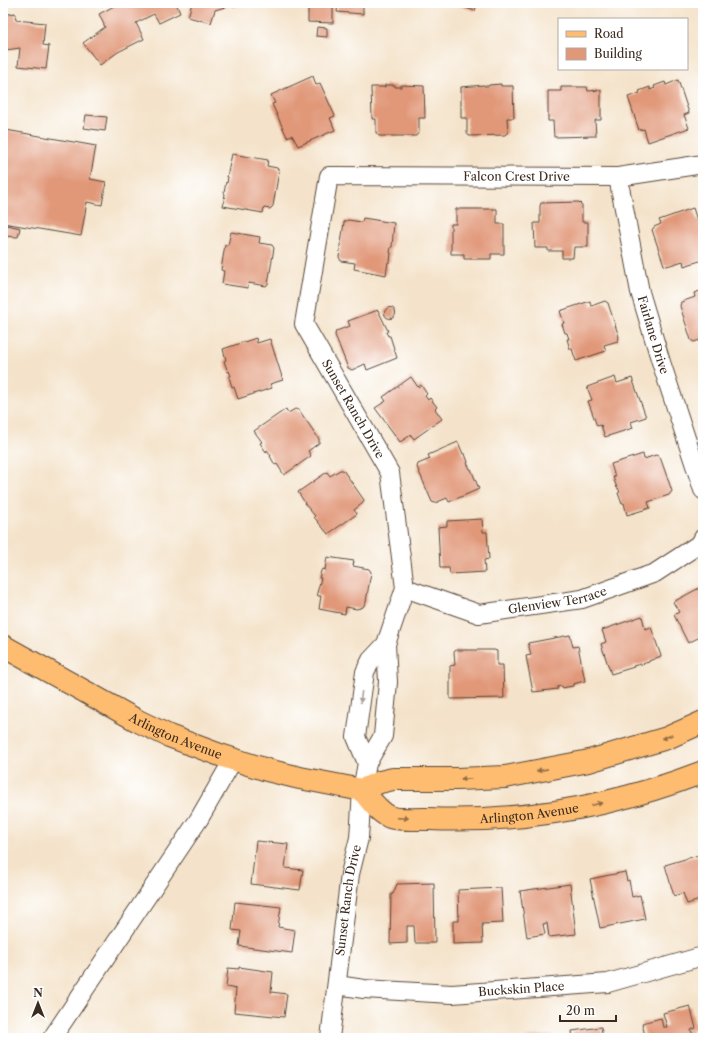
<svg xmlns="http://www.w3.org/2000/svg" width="706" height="1041" viewBox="0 0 706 1041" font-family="'Libre Caslon Text',serif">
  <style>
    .building { fill: #e19879 }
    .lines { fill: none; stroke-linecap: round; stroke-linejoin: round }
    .minor-casing { stroke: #574638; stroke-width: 20 }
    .major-casing { stroke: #574638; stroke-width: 24 }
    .minor { stroke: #fff; stroke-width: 18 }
    .major { stroke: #fdbc70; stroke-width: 22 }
    .oneway { fill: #a79f9a }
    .oneway2 { fill: #926c43 }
    .labels { text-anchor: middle; stroke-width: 4; stroke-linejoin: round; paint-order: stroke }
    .street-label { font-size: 12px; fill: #3b2a1e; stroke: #fff }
  </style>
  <rect width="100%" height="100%" fill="#fff"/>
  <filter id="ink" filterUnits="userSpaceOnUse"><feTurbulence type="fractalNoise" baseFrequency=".025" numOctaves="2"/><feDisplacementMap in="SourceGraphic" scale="8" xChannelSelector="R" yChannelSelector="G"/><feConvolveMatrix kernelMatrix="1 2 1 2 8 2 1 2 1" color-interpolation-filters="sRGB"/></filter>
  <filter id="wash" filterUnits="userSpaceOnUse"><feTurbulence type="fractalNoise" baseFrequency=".012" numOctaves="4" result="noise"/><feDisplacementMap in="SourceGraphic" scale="16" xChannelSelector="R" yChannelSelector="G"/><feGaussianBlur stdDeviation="0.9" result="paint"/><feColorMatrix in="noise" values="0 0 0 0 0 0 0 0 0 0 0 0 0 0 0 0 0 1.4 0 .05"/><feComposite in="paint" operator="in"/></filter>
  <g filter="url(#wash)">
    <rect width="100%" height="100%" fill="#f4e3ca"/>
    <g id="blocks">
      <path class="building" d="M115,3H176L180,13L159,23L154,14L136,23L144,39L118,52L100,65L83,43L105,27L99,14L116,5Z
        M192,3H246L233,7L232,5L215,10L211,23L188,17Z
        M308,3H333V23L308,22Z
        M338,3H363V14L337,12Z
        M451,3H477L475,11Z
        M15,13L16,20L45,23L43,45L49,46L46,69L18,66L20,48L6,50L5,45H3V15Z
        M317,27L327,28V37L316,36Z
        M313,76L316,85L320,83L335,116L330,118L335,130L298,146L292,135L287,137L272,104L275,103L271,95Z
        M678,80L689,113L684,115L689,128L648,142L644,129L639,130L628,97L640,93L639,91L650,87V90L655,88L654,86L665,82L666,85Z
        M501,84V86H513L514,118H507L508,132L505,135L469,136L467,133V118H461V87L484,85V86H489V85Z
        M385,85H395V87H401V85L424,86L425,118H419V132L416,136H379L376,133V119H372L371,87H385Z
        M561,87H587L588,91L601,90V120H595L596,136L554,137L553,121H548V91H561Z
        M86,115L107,117L105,131L84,128Z
        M6,130L96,146L90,179L106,182L102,205L87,202L81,236L3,223V147Z
        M232,154L268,160L267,166L277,168L279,171L273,206L270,209L264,208L263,213L223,206L225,194L224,193L226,182L227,183L228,177H227Z
        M579,202L582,205V222H588V247H574L573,258H562V251H548V248H535L534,223H540V206L541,203Z
        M693,208L697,220L701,219L703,226V260L684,266L683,261L667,266L664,265L652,230L654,227L661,224L659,220Z
        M456,209H497V224H504V254H491V259H464V254H451V224H456Z
        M363,218L394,223L392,247H391L390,253H391L390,262H388L386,275L354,269L355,263L341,261L339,257L344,222L348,220L362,222Z
        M3,224L20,228L18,237L3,236Z
        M231,232L260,237L259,243L272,245L274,248L268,284L266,286L249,283L248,288L222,284L224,271L221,270L225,245H228Z
        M703,290V339L694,342L691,340L680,306L681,302L695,297L694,293Z
        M590,301L591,306L605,301L608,303L619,337L618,341L604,345L606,351L576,361L572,349H570L567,339H569L567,333H565L562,324L564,323L560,311Z
        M384.5 313a5.5 5.5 0 1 1 11 0a5.5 5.5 0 1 1-11 0Z
        M378,310L388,331L386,332L388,336H390L397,358L367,370L365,364L352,370L348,368L335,335L336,331L350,326L348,321Z
        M256,338L257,343L270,339L283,380L270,384L272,388L238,399L234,387H232L229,377L231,376L229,371L228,372L224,361L226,360L223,349Z
        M411,377L418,387L421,385L427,394L425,396L428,400L430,398L437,407L435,409L442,419L414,439L411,435L400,442L375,408L386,401L383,397Z
        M615,377L617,383L632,378L646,417L631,422L633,428L605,437L601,425L597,426L588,401L592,400L587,387Z
        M286,409L288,413L295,409L299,410L319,439V443L308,451L311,456L284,475L277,464L275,465L270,456H271L267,450L266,452L260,443L262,442L254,431Z
        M458,442L463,454H465L468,462L467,463L470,469H471L479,489L449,502L447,498L435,503L432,502L417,467L418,464L430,459L428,455Z
        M643,454L644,459L656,455L660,457L672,491L669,495L648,502L650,508L627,515L624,503L622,504L618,493L620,492L618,488H617L613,477H615L611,464Z
        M340,470H343L364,500L363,503L354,510L357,514L328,534L314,517L315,516L304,503H305L298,492L327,472L330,476Z
        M482,519L483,532H487L489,559L484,560L485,572L450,574L449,568H440L438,527L447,526V521Z
        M327,557L354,561L353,566L369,569L371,572L366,602L363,607L357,609L346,607L345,614L319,609L321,596H318L317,593L321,578H319L321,571L322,569L325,570Z
        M703,586V637L700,638V637L688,643L674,615L679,612L673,602Z
        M642,616L645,629L651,627L661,656L649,661V662L633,666L634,667L611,674L601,644L606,642L602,630Z
        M570,635L573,647L578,646L585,681L573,684V686L562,688V686L557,687L558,689L533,692L526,656L531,655L528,643Z
        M456,650H494L497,651V665H503L504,698L450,699V666L455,665L454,652Z
        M256,841L288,844L285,868L303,870L300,890L251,884Z
        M702,854L703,858V899L687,904L683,893L674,896L665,865Z
        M625,872L627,881L629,880L632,897L640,895L645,919L600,928L590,879Z
        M434,883L435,943H415L414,926H407V943L390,944L391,894H393L397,884Z
        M570,884L576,934L549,937L547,923L543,924L545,934L527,937L520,891Z
        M501,888L503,923L482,924L483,943L453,944V921H459L458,890Z
        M235,902L281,907L278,927L295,930L292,953L239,946L241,931L232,930Z
        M239,967L273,972L271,992L287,994L284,1017L234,1012L236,989L226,987L228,968L239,969Z
        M690,1006L696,1028L691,1030L694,1038H647L646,1035L645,1036L642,1023L661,1018L663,1027H667L663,1013Z
        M601,1027L603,1038H573L572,1031Z
        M542,1035V1036L552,1035L553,1038H524Z"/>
    </g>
  </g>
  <g filter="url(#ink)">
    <use href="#blocks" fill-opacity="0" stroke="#574638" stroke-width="1"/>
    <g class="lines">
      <g class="minor-casing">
        <g id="minor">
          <path id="s1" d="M618,177L640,292L661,362L703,490"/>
          <path id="s2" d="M405,588L479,614L582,599L655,573L701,543L703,538"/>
          <path id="s3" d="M367,763L356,737L365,672L371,660L386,644L405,588L390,473L304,324L329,176L618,177L703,164"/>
          <path id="s4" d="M337,985L364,989L452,994L608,983L703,956"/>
          <path d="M52,1038L199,819L233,760"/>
          <path id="s5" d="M330,1038L350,874L359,838L362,790L367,763L383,736L388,682L386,644"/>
        </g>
      </g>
      <g class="major-casing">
        <g id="major">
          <path id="s6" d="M3,646L138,721L169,736L220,755L267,770L300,778L362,790L380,782L393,779H457L505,777L589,761L667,738L703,722"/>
          <path id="s7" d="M362,790C370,799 378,812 390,817C396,820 421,819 429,819C524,823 615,806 703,772"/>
        </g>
      </g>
      <use href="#minor" class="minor"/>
      <use href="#major" class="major"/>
    </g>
    <defs><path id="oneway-solid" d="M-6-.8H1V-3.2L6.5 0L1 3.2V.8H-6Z"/></defs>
    <use class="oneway" href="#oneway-solid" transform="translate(361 697) rotate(97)"/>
    <g class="oneway2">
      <use href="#oneway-solid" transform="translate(667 737) rotate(159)"/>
      <use href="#oneway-solid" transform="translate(542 770) rotate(169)"/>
      <use href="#oneway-solid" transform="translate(466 779) rotate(177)"/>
      <use href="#oneway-solid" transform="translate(597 804) rotate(-14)"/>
      <use href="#oneway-solid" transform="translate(403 818) rotate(2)"/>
    </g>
  </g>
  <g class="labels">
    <g class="street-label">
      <text dy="4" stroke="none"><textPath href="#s3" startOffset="814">Falcon Crest Drive</textPath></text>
      <text dy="4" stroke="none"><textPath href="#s1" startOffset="162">Fairlane Drive</textPath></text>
      <text transform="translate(353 409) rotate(60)" y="4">Sunset Ranch Drive</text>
      <text dy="4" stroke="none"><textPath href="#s2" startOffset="158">Glenview Terrace</textPath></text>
      <text dy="4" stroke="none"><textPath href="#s6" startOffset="195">Arlington Avenue</textPath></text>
      <text dy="4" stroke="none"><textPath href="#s7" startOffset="179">Arlington Avenue</textPath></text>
      <text dy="4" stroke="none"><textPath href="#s5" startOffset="139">Sunset Ranch Drive</textPath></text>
      <text dy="4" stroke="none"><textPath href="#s4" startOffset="185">Buckskin Place</textPath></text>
    </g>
  </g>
  <rect width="706" height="1041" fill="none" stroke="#fff" stroke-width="16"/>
  <rect x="558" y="18" width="130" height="52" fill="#ffffff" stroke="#b1aaa5"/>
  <rect x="566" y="31" width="20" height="6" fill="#fdbc70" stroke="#b1aaa5"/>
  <text x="594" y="38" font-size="12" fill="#3b2a1e">Road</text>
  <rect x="566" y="48" width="20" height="12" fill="#e19879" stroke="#b1aaa5"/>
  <text x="594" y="58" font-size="12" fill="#3b2a1e">Building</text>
  <g transform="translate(38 1003)" stroke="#ffffff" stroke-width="3" paint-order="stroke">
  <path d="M0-3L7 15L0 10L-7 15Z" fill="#3b2a1e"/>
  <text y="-6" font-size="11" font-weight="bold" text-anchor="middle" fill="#3b2a1e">N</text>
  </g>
  <path d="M560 1015v6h56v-6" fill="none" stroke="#3b2a1e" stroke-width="2"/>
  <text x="566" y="1015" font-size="12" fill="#3b2a1e" stroke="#ffffff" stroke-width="3" paint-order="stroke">20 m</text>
</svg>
